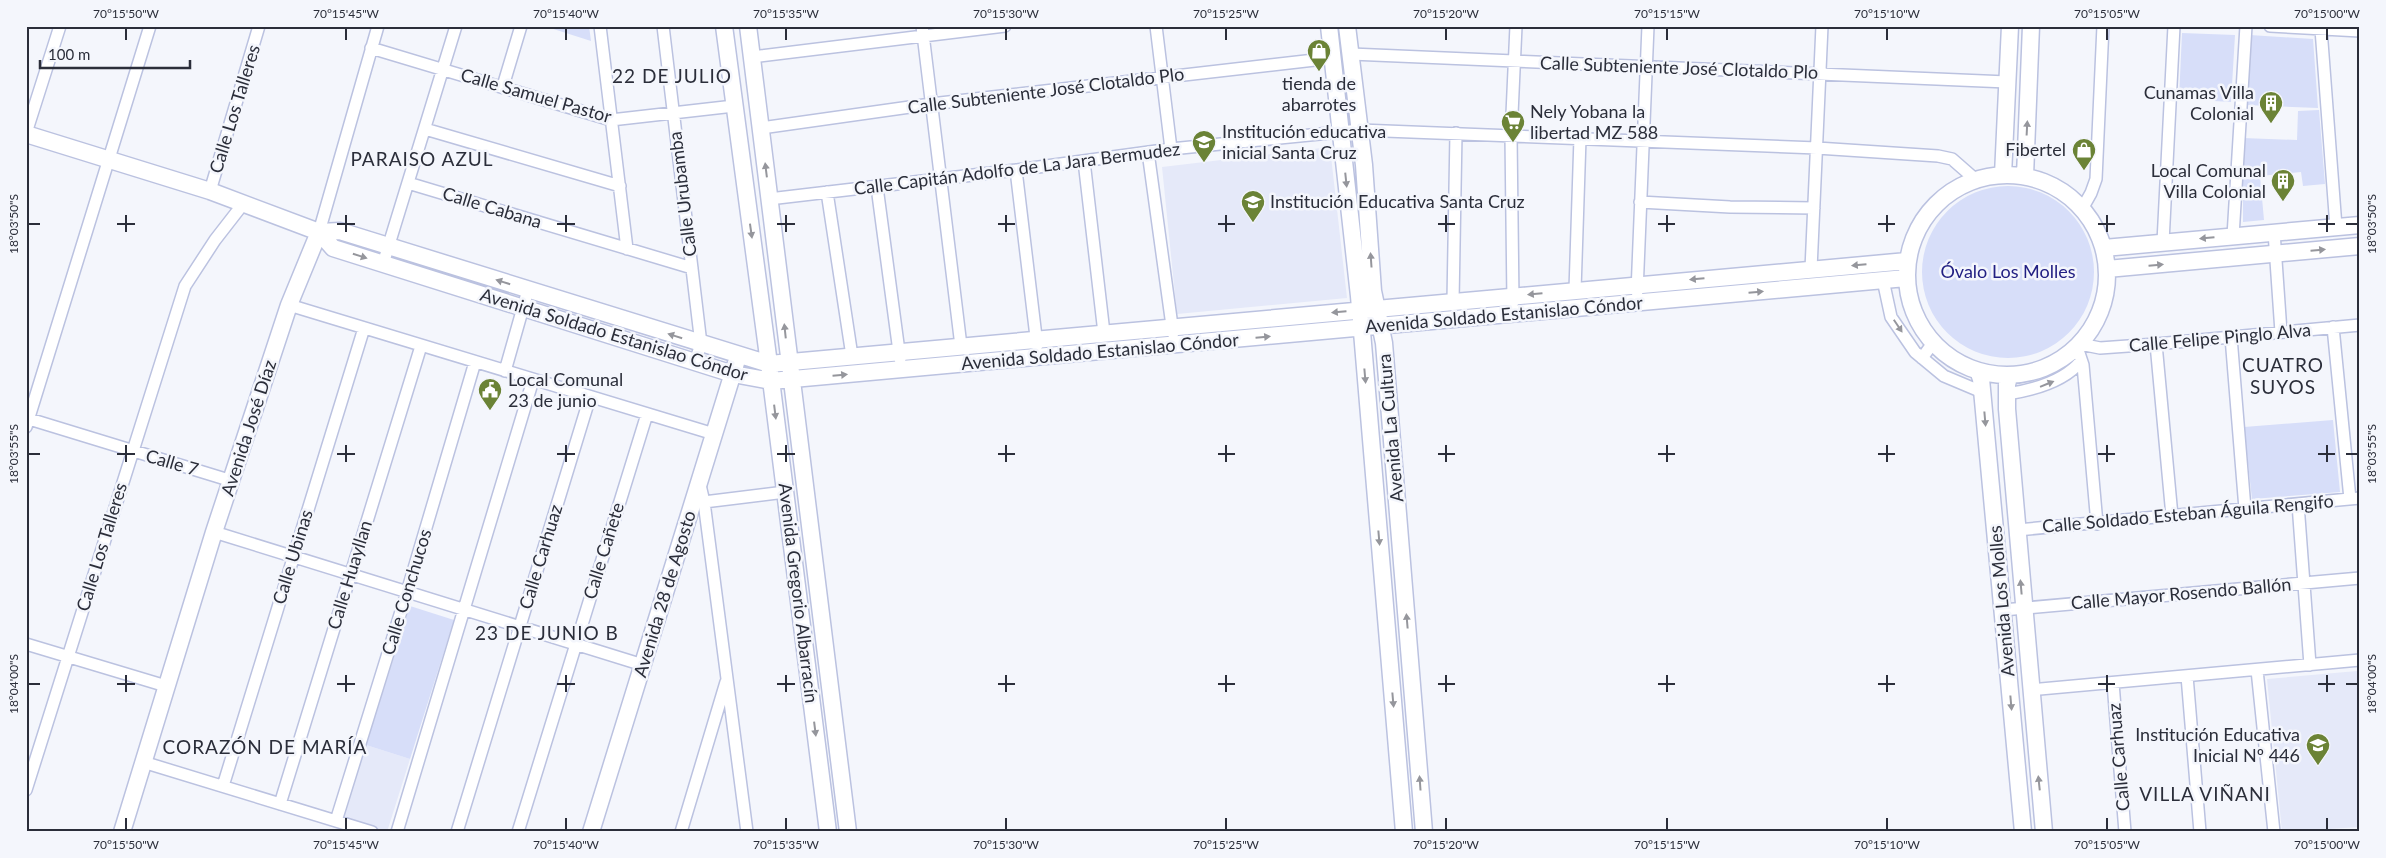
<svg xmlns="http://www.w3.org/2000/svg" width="2386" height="858" viewBox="0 0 2386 858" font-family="Lato,sans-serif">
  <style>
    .built { fill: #e5e9f9 }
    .green { fill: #d7def9 }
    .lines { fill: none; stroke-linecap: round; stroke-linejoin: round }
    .street-casing { stroke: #bbc2e0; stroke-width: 14 }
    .secondary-casing { stroke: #bbc2e0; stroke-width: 19 }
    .street { stroke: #fff; stroke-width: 11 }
    .secondary { stroke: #fff; stroke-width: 16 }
    .oneway { fill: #95969c }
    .ticks { fill: none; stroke: #2b2e3a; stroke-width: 2 }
    .labels { text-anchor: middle; stroke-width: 5; stroke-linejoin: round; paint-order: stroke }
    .street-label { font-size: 18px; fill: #2b2e3a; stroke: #f4f6fc }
    .poi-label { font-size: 18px; fill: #2b2e3a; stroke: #f4f6fc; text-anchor: end }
    .park-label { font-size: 18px; fill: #222083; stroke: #f4f6fc }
    .neighbourhood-label { font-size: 19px; letter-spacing: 1px; fill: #2b2e3a; stroke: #f4f6fc }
    .neatline { fill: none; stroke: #2b2e3a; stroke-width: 2 }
    .ticks-label { font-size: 12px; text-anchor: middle; fill: #2b2e3a }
  </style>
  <rect width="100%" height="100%" fill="#f4f6fc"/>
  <path class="built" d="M1330,147L1347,298L1177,314L1162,167Z
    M2357,671L2360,704V827L2282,832L2267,679Z
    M366,745L410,759L387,832L343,819Z"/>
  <path class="green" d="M544,26H589L591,41Z
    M2182,33L2235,35L2231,102L2179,99Z
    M2250,35L2313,39L2318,108L2245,105Z
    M2319,110L2325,184L2303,186L2301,172L2260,176L2264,220L2243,222V138L2297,140L2298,111Z
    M1922 272a86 86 0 1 1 172 0a86 86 0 1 1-172 0Z
    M2333,420L2340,492L2252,499L2244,427Z
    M410,606L454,620L410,759L366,745Z"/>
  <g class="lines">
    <g class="street-casing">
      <path id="street" d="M600,26L627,249
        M663,26L701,344L695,362
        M922,26L961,346
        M1156,26L1171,149
        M2270,26L2360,31
        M2321,29L2336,227
        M371,48L611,120L734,106
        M1351,54L2007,82
        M752,57L1005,26
        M503,86L521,26
        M761,128L931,104L1332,58
        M425,129L620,186
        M26,133L60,26
        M1148,152L1173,333
        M1084,161L1104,333
        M1016,170L1037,345
        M408,183L692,268
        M877,187L900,359
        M210,191L259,26
        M827,192L852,356
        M769,199L1016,170L1171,149L1360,130L1817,148L1938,156L1952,159L1976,180
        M1640,202L1730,207L1814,208
        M2082,209L2091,193L2096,179L2103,26
        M319,232L378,26
        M2274,232L2281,332
        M2233,236L2246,26
        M2163,242L2174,26
        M383,264L456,26
        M1811,269L1822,26
        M1883,280L1891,317L1915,352L1944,376L1982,392
        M1575,290L1580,138
        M1637,292L1648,26
        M1453,301L1456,133
        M1513,302L1511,136L1516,26
        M289,305L714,434
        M2333,327L2350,499
        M2231,337L2245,509
        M2080,344L2100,348L2156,344L2360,325
        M2156,344L2172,516
        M2077,347L2083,365L2097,524
        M1922,358L1933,343
        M505,371L528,290
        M2007,394C2033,390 2064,382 2081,361
        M26,418L232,481
        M26,427L150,26
        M700,485L704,502L747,832
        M704,502L785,492
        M2298,504L2310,665
        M2017,530L2360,498
        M214,532L643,665
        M2003,610L2360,578
        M26,644L166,686
        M2257,670L2274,832
        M2187,676L2200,832
        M2113,683L2125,832
        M2030,690L2360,660
        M143,762L372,832
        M223,786L364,328
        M26,790L185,286L215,240L243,204
        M280,804L421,346
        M336,821L407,592L475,362
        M397,832L533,380
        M457,832L590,397
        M518,832L647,414
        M681,832L726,682"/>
    </g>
    <g class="secondary-casing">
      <path id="secondary" d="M724,26L769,364L828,832
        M748,26L848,832
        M1329,26L1359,296L1404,832
        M1347,26L1364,165L1373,291L1384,343L1424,832
        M26,134L210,191L319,232L340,231L769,364L1907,261
        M1907 275a100 100 0 1 1 200 0a100 100 0 1 1-200 0Z
        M2003,175L2010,26
        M2025,176L2031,26
        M319,232L333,248L733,374L771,381L1906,278
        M2104,248L2360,225
        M2107,269L2360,246
        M1978,371L1981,379L2023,832
        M2010,375L2007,384V409L2044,832
        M122,832L214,532L289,305L319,232
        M591,832L736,363"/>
    </g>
    <use href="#street" class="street"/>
    <use href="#secondary" class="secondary"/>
  </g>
  <defs><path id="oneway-solid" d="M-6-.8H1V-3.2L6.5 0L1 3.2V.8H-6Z" transform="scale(1.25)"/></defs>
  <g class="oneway">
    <use href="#oneway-solid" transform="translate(2027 128) rotate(-87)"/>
    <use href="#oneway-solid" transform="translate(766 170) rotate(-97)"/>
    <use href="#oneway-solid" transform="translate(1346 180) rotate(84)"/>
    <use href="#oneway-solid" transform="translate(751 231) rotate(82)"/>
    <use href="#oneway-solid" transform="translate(2207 238) rotate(175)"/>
    <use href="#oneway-solid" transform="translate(2318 250) rotate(-5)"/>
    <use href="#oneway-solid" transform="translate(360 256) rotate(18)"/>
    <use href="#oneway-solid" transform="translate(1371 260) rotate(-94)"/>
    <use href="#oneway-solid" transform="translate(1859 265) rotate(175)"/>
    <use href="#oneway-solid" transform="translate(2156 265) rotate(-5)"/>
    <use href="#oneway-solid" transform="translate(1697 279) rotate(175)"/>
    <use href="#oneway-solid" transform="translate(503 282) rotate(-163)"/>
    <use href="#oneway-solid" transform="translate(1756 292) rotate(-5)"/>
    <use href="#oneway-solid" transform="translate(1535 294) rotate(175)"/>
    <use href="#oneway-solid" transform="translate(1339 312) rotate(175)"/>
    <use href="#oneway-solid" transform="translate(1898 326) rotate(56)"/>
    <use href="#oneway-solid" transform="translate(785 331) rotate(-96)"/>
    <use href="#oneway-solid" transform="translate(675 336) rotate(-163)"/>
    <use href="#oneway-solid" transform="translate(1263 337) rotate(-5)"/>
    <use href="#oneway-solid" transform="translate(840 375) rotate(-5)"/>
    <use href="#oneway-solid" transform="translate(1365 376) rotate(85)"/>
    <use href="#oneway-solid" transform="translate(2047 384) rotate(-22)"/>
    <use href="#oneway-solid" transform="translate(775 412) rotate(83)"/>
    <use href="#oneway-solid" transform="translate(1985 419) rotate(85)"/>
    <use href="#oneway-solid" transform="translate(1379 538) rotate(85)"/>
    <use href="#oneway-solid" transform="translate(2021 587) rotate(-95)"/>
    <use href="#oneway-solid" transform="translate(1407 621) rotate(-95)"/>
    <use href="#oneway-solid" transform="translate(1393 700) rotate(85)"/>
    <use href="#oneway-solid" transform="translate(2011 703) rotate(85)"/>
    <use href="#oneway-solid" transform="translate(815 729) rotate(83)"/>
    <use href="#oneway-solid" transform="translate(1420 783) rotate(-94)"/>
    <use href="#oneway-solid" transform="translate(2039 783) rotate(-96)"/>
  </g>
  <path class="ticks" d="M126,28V40M346,28V40M566,28V40M786,28V40M1006,28V40M1226,28V40M1446,28V40M1667,28V40M1887,28V40M2107,28V40M2327,28V40M126,215V232M346,215V232M566,215V232M786,215V232M1006,215V232M1226,215V232M1446,215V232M1667,215V232M1887,215V232M2107,215V232M2327,215V232M28,224H40M117,224H135M337,224H355M557,224H575M777,224H795M998,224H1015M1218,224H1235M1438,224H1455M1658,224H1675M1878,224H1895M2098,224H2115M2318,224H2335M2346,224H2358M126,445V462M346,445V462M566,445V462M786,445V462M1006,445V462M1226,445V462M1446,445V462M1667,445V462M1887,445V462M2107,445V462M2327,445V462M28,454H40M117,454H135M337,454H355M557,454H575M777,454H795M998,454H1015M1218,454H1235M1438,454H1455M1658,454H1675M1878,454H1895M2098,454H2115M2318,454H2335M2346,454H2358M126,675V692M346,675V692M566,675V692M786,675V692M1006,675V692M1226,675V692M1446,675V692M1667,675V692M1887,675V692M2107,675V692M2327,675V692M28,684H40M117,684H135M337,684H355M557,684H575M777,684H795M998,684H1015M1218,684H1235M1438,684H1455M1658,684H1675M1878,684H1895M2098,684H2115M2318,684H2335M2346,684H2358M126,818V830M346,818V830M566,818V830M786,818V830M1006,818V830M1226,818V830M1446,818V830M1667,818V830M1887,818V830M2107,818V830M2327,818V830"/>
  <defs>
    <g id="shop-pin" transform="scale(1.25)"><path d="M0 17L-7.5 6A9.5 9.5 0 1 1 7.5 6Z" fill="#6b8336" stroke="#f4f6fc"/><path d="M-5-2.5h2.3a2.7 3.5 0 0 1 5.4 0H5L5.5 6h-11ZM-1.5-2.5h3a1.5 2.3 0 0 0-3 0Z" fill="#fff"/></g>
    <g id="building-pin" transform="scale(1.25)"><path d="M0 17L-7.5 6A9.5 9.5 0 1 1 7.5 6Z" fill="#6b8336" stroke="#f4f6fc"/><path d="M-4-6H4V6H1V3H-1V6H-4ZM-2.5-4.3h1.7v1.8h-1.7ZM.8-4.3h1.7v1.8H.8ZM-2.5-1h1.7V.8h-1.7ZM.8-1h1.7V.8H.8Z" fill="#fff"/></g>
    <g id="supermarket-pin" transform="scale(1.25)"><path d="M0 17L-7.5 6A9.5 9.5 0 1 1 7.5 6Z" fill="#6b8336" stroke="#f4f6fc"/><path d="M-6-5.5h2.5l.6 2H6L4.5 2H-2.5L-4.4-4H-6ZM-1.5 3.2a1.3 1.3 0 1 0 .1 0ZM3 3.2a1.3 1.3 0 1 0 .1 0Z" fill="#fff"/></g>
    <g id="school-pin" transform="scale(1.25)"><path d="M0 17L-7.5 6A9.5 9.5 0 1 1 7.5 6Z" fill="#6b8336" stroke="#f4f6fc"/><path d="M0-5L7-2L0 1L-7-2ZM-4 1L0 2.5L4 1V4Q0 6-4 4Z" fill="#fff"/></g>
    <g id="civic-pin" transform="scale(1.25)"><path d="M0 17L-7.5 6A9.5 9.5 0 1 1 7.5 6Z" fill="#6b8336" stroke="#f4f6fc"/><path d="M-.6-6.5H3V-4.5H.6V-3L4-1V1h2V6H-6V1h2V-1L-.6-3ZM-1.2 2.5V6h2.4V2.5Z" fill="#fff"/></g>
  </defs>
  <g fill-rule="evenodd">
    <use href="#shop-pin" x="1319" y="51"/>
    <use href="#building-pin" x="2271" y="103"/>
    <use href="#supermarket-pin" x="1513" y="122"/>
    <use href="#school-pin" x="1204" y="142"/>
    <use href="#shop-pin" x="2084" y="150"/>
    <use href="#building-pin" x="2283" y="181"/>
    <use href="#school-pin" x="1253" y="202"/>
    <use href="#civic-pin" x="490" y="390"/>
    <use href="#school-pin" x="2318" y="745"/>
  </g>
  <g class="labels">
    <g class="street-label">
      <text transform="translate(1679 68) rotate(2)" y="6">Calle Subteniente José Clotaldo Plo</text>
      <text transform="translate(1046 91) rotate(-7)" y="6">Calle Subteniente José Clotaldo Plo</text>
      <text transform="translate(536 96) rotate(16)" y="6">Calle Samuel Pastor</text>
      <text transform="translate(235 109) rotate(-73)" y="6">Calle Los Talleres</text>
      <text transform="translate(1017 169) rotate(-7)" y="6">Calle Capitán Adolfo de La Jara Bermudez</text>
      <text transform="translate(683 194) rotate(-97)" y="6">Calle Urubamba</text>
      <text transform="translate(492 208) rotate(17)" y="6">Calle Cabana</text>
      <text transform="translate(1504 315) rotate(-5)" y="6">Avenida Soldado Estanislao Cóndor</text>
      <text transform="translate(614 335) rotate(17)" y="6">Avenida Soldado Estanislao Cóndor</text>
      <text transform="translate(2220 338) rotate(-5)" y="6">Calle Felipe Pinglo Alva</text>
      <text transform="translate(1100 352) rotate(-5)" y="6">Avenida Soldado Estanislao Cóndor</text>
      <text transform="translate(249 428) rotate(-72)" y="6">Avenida José Díaz</text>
      <text transform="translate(1391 428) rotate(-95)" y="6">Avenida La Cultura</text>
      <text transform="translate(172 463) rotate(16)" y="6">Calle 7</text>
      <text transform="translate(2188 514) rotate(-5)" y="6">Calle Soldado Esteban Águila Rengifo</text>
      <text transform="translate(102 547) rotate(-73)" y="6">Calle Los Talleres</text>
      <text transform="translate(604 551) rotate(-73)" y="6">Calle Cañete</text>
      <text transform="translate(293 557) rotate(-73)" y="6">Calle Ubinas</text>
      <text transform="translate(541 557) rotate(-73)" y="6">Calle Carhuaz</text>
      <text transform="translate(350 575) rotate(-73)" y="6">Calle Huayllan</text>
      <text transform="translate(407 592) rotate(-73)" y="6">Calle Conchucos</text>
      <text transform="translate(798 593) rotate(83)" y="6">Avenida Gregorio Albarracín</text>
      <text transform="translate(665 594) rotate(-73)" y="6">Avenida 28 de Agosto</text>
      <text transform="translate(2181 594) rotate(-5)" y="6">Calle Mayor Rosendo Ballón</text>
      <text transform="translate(2002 601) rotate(-95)" y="6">Avenida Los Molles</text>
      <text transform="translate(2119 757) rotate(-95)" y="6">Calle Carhuaz</text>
    </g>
    <g class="poi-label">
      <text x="1319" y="90" text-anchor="middle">tienda de<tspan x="1319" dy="21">abarrotes</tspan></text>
      <text x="2254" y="99">Cunamas Villa<tspan x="2254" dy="21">Colonial</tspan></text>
      <text x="1530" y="118" text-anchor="start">Nely Yobana la<tspan x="1530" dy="21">libertad MZ 588</tspan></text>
      <text x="1222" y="138" text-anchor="start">Institución educativa<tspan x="1222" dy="21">inicial Santa Cruz</tspan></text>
      <text x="2066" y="156">Fibertel</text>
      <text x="2266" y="177">Local Comunal<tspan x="2266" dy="21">Villa Colonial</tspan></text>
      <text x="1270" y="208" text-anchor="start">Institución Educativa Santa Cruz</text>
      <text x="508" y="386" text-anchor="start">Local Comunal<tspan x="508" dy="21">23 de junio</tspan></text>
      <text x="2300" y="741">Institución Educativa<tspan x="2300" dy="21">Inicial Nº 446</tspan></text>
    </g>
    <g class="park-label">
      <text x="2008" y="278">Óvalo Los Molles</text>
    </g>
    <g class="neighbourhood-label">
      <text x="672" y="83">22 DE JULIO</text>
      <text x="422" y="166">PARAISO AZUL</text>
      <text x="2283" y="372">CUATRO<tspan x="2283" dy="22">SUYOS</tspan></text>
      <text x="547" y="640">23 DE JUNIO B</text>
      <text x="265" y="754">CORAZÓN DE MARÍA</text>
      <text x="2205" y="801">VILLA VIÑANI</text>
    </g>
  </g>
  <rect width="2386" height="858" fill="none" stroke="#f4f6fc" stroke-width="55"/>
  <path d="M40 60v8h150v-8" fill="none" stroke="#2b2e3a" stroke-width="2.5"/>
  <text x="48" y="60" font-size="15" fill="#2b2e3a" stroke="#f4f6fc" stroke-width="4" paint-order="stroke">100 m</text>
  <rect x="28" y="28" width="2330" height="802" class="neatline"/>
  <g class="ticks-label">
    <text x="126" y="18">70°15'50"W</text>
    <text x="346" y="18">70°15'45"W</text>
    <text x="566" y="18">70°15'40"W</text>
    <text x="786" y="18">70°15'35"W</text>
    <text x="1006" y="18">70°15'30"W</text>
    <text x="1226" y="18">70°15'25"W</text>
    <text x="1446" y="18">70°15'20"W</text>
    <text x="1667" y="18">70°15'15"W</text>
    <text x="1887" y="18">70°15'10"W</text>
    <text x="2107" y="18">70°15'05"W</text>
    <text x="2327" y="18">70°15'00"W</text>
    <text transform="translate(14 224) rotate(-90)" y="4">18°03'50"S</text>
    <text transform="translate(2372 224) rotate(-90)" y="4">18°03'50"S</text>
    <text transform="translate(14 454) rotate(-90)" y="4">18°03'55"S</text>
    <text transform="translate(2372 454) rotate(-90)" y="4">18°03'55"S</text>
    <text transform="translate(14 684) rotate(-90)" y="4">18°04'00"S</text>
    <text transform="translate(2372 684) rotate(-90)" y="4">18°04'00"S</text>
    <text x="126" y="849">70°15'50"W</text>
    <text x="346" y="849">70°15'45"W</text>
    <text x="566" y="849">70°15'40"W</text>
    <text x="786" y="849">70°15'35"W</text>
    <text x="1006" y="849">70°15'30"W</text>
    <text x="1226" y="849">70°15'25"W</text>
    <text x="1446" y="849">70°15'20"W</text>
    <text x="1667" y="849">70°15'15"W</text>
    <text x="1887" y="849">70°15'10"W</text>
    <text x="2107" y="849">70°15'05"W</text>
    <text x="2327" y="849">70°15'00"W</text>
  </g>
</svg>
